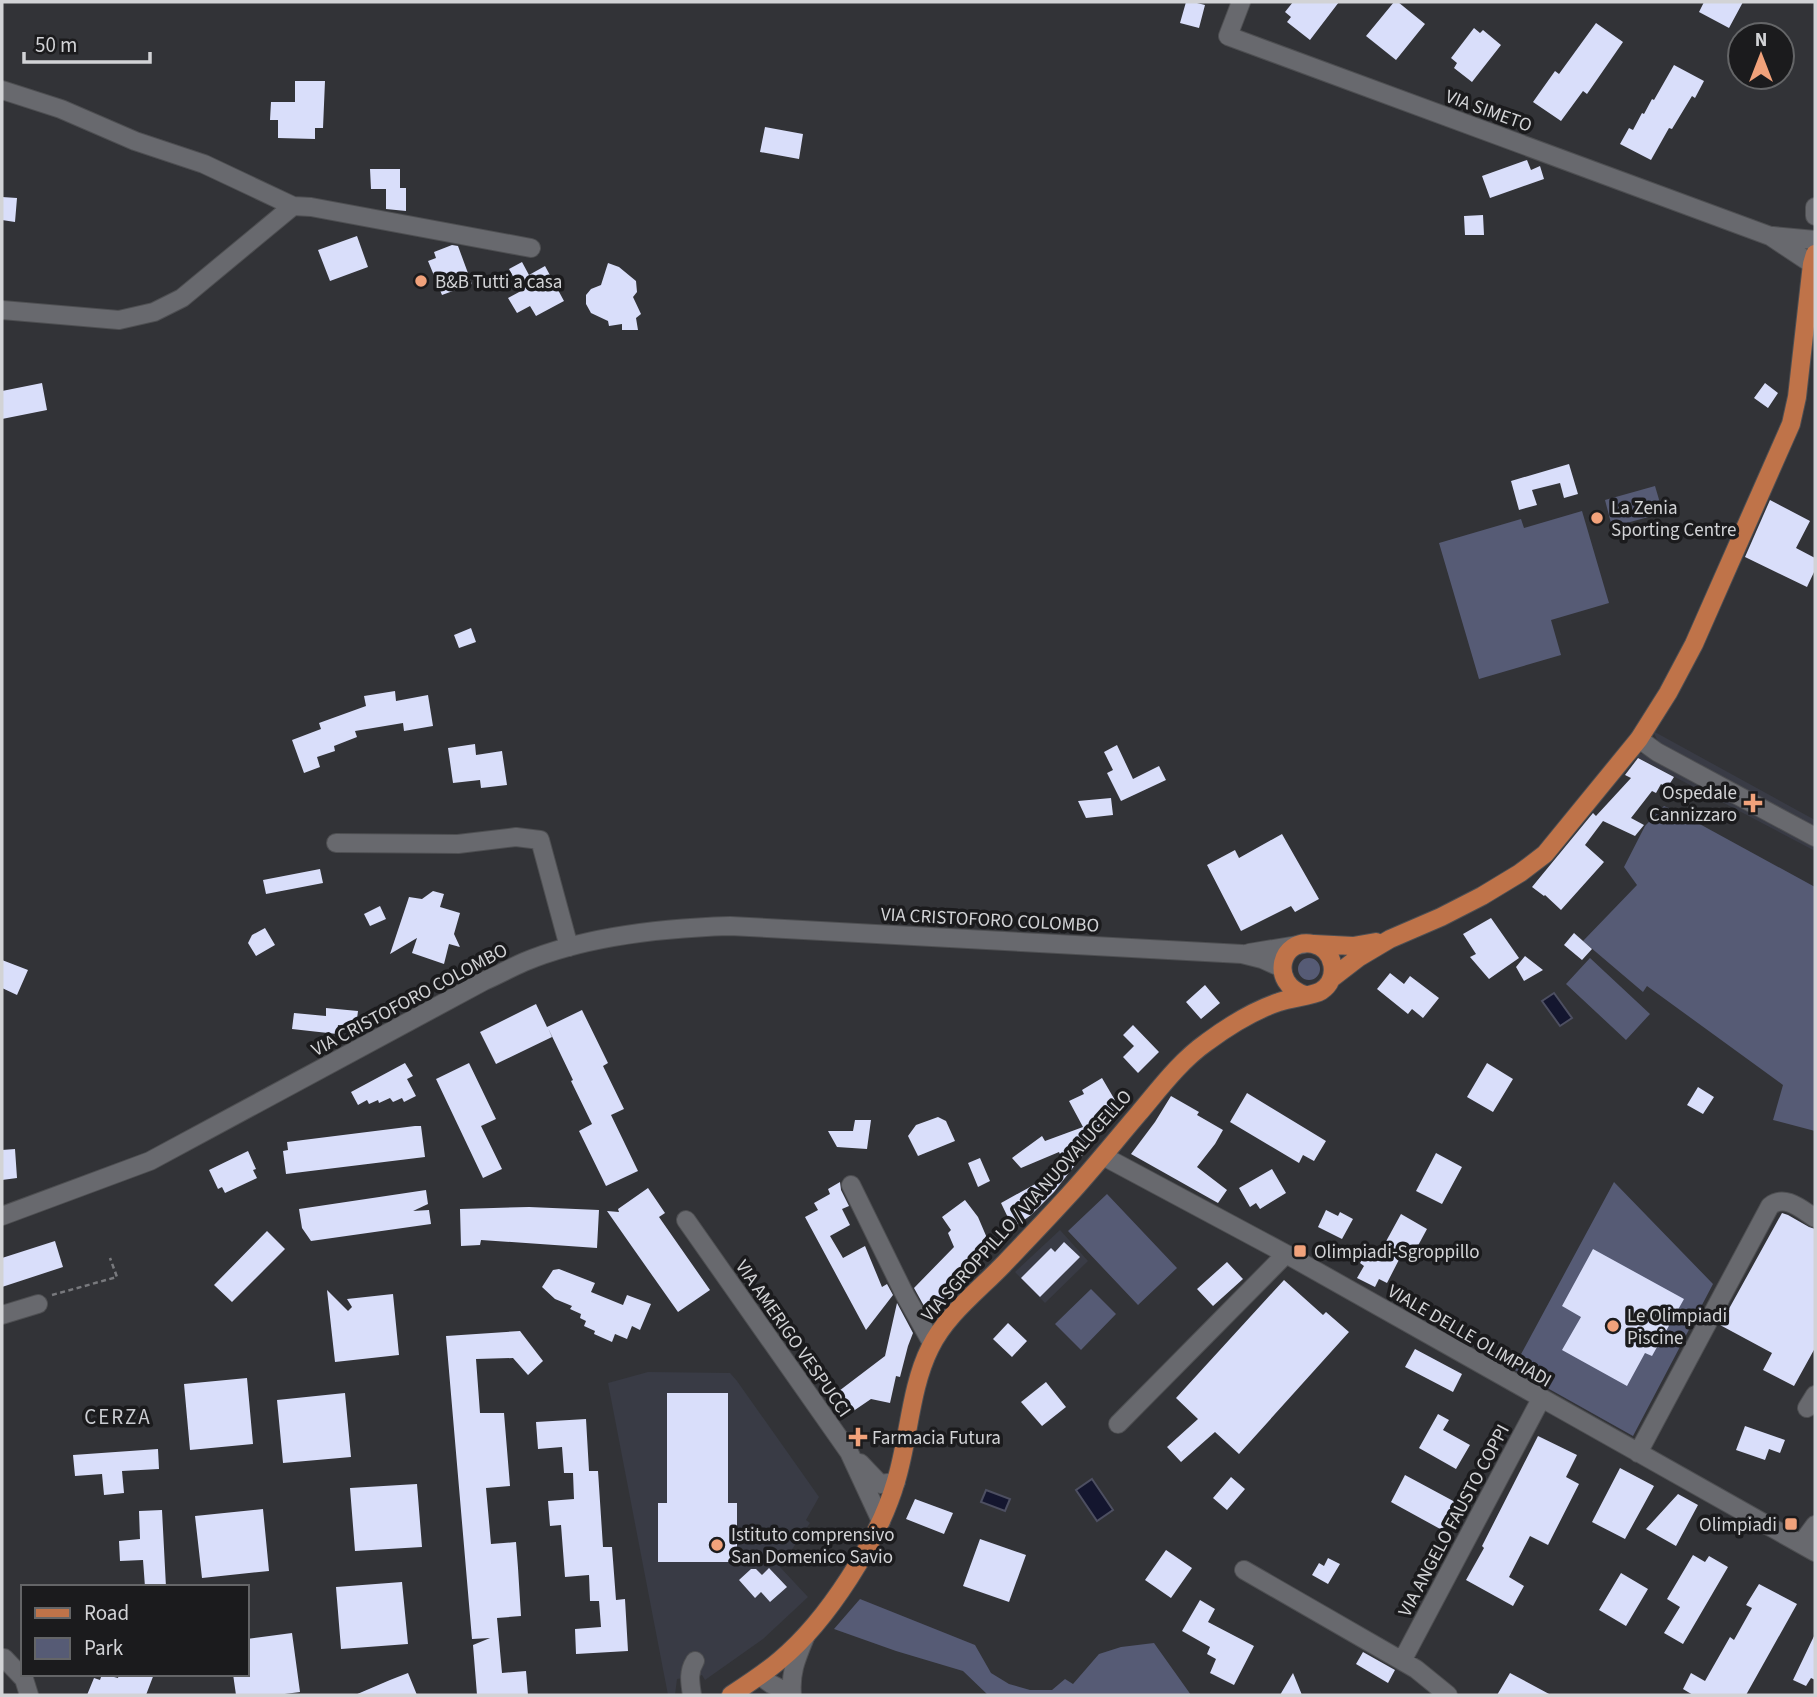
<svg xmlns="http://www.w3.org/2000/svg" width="1817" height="1697" viewBox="0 0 1817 1697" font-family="'Source Sans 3',sans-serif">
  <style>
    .built { fill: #393b45 }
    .green { fill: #565b75 }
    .water { fill: #14162f; stroke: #4d4f61; stroke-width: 2 }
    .building { fill: #d9defa }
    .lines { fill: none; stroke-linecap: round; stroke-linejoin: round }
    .minor-casing { stroke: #4e4f52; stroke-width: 20 }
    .major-casing { stroke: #4e4f52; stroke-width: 20 }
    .path { stroke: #78797d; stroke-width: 2.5; stroke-dasharray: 5 3.5; stroke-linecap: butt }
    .minor { stroke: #68696e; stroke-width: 18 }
    .major { stroke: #bf7349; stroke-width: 18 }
    .poi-dot { fill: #f1a27b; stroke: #1b1b1d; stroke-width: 2.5 }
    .labels { text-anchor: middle; stroke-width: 7; stroke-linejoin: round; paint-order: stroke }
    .street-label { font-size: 19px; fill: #d2d3d6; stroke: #1b1b1d }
    .poi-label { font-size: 19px; fill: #d2d3d6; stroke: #1b1b1d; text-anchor: start }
    .neighbourhood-label { font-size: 21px; letter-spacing: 2px; fill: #cbcdd2; stroke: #1b1b1d }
  </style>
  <rect width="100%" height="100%" fill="#323337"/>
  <path class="built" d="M1653,731L1815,820V851L1635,756L1638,753L1655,757L1660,746Z
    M1060,1230L1088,1261L1045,1303L1015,1272Z
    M648,1372L730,1373L737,1381L819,1497L806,1520L810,1523L780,1567L808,1597L763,1639L705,1680L702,1675L677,1679L675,1695H668L608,1383Z"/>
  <path class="green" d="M1655,486L1663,513L1612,527L1605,500Z
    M1582,511L1609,603L1551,620L1561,655L1479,679L1439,543L1521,519L1524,528Z
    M1664,806L1685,816L1815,887V1131L1773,1120L1783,1085L1647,986L1643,992L1583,941L1637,885L1624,867L1645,826Z
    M1298 969a11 11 0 1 1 22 0a11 11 0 1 1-22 0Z
    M1590,958L1650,1014L1626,1040L1566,984Z
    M1614,1182L1713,1284L1633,1436L1542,1385V1381L1532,1375L1528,1377L1513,1369Z
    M1107,1194L1177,1268L1138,1305L1068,1231Z
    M1091,1289L1116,1314L1081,1350L1055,1324Z
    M860,1599L975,1645L991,1673L1009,1684L1030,1690H1052L1065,1679L1073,1684L1099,1654L1121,1647L1154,1643L1191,1695H988L963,1671L896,1651L834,1629Z"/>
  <path class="water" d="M1554,993L1572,1018L1560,1026L1542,1001Z
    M1092,1479L1113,1510L1097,1521L1076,1490Z
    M986,1490L1010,1499L1005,1511L981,1502Z"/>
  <path class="building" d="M1186,2H1193L1205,5L1199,28L1180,23Z
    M1293,2H1339L1310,40L1287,22L1291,17L1285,12Z
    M1394,2H1398L1425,24L1396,60L1366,36Z
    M1704,2H1743L1729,28L1699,12Z
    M1596,23L1623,42L1587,94L1583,91L1561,121L1533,102L1555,71L1559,74Z
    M1474,28L1480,33L1483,30L1501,45L1472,82L1454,68L1457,63L1451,58Z
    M1674,65L1704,81L1695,98L1692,96L1672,129L1669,128L1651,160L1620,144L1629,128L1633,130L1642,113L1644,114L1652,99L1654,100Z
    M295,81H325L323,128H315V139L278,138V120H270L271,102H295Z
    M765,127L803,134L799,159L760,152Z
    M1527,160L1531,170L1540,166L1544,179L1490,198L1482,176Z
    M370,169H400V188H406V211L386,209V189H371Z
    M2,197L17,198L15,222L2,220Z
    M1483,215L1484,235H1465L1464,216Z
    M357,236L368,267L330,281L318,250Z
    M452,245L458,246L472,284L442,295L428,261L436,258L434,252Z
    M522,262L529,275L545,266L564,301L536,316L530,306L517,313L508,298L521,291L509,269Z
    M608,263L619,267L636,281L637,292L633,297L641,314L636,318L638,330H622V324L609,326L608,321L591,313L586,304V295L591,289L601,285Z
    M42,383L47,410L2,419V391Z
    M1765,383L1778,393L1768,408L1754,398Z
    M1569,464L1578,494L1564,498L1560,483L1532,490L1537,505L1519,510L1511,481Z
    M1770,500L1810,521L1796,548L1815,558V570L1807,587L1745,557Z
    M471,628L476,642L459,648L454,635Z
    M395,691L396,701L428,695L433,726L404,731L403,723L355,731L357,737L334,746L335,751L317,757L320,767L304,773L292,740L321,729L319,723L366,706L364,696Z
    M475,744L476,755L502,751L507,785L481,788L480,780L453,783L448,748Z
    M1117,745L1133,779L1159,766L1166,780L1121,801L1107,773L1113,770L1104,752Z
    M1638,758L1674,777L1667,788L1661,784L1656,793L1652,791L1631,818L1644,825L1635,836L1603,821L1585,845L1604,862L1561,910L1545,895L1544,896L1532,887L1593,813L1596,816L1631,778L1625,775Z
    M1111,798L1113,815L1086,818L1078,801Z
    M1282,834L1319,899L1295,912L1291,906L1241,931L1207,865L1235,850L1239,858Z
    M320,869L323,883L266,894L263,880Z
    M433,891L444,894L440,907L460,913L454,934L460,947L449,944L444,964L412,953L417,938L390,954L409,897L422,899Z
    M380,906L386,919L370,926L364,914Z
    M1491,918L1519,958L1489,979L1470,957L1476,954L1463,934Z
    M265,928L275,945L256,956L248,943L252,935Z
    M1574,933L1592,949L1582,960L1564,945Z
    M1525,956L1543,970L1524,981L1516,967Z
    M2,960L28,970L17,995L2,988Z
    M1390,973L1404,984L1410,976L1439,998L1423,1018L1412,1009L1408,1014L1377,989Z
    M1205,985L1220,1003L1201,1019L1186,1002Z
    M536,1004L547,1027L582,1010L608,1063L603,1066L624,1109L611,1115L638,1171L606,1186L579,1131L592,1124L571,1081L573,1080L548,1028L552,1037L496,1064L480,1032Z
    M326,1008L358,1011L356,1027L338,1025L337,1034L292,1029L294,1013L326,1016Z
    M1133,1025L1159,1052L1138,1073L1123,1057L1134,1046L1123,1035Z
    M405,1063L413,1076L407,1079L416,1096L404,1102L402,1098L393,1102L390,1098L379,1103L378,1100L369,1104L367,1100L358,1105L351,1092Z
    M469,1063L496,1119L481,1126L502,1169L483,1178L436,1079Z
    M1487,1063L1513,1079L1493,1112L1467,1097Z
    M1102,1078L1119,1107L1082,1147L1085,1152L1054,1192L1031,1215L1013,1228L1001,1203L1066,1167L1059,1152L1021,1168L1012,1158L1042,1136L1045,1141L1083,1127L1069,1101L1084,1094L1082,1090Z
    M1698,1087L1714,1097L1703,1114L1687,1105Z
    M1247,1093L1326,1141L1314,1161L1303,1155L1299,1163L1230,1122Z
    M1171,1096L1199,1112L1197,1115L1223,1130L1215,1144L1197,1167L1227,1190L1218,1203L1131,1154L1155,1122Z
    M938,1117L946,1121L955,1141L918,1156L908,1136L916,1125Z
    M855,1120H871L867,1149L837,1147L828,1131H853Z
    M415,1126H421L425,1157L286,1174L283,1151L288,1150L287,1142Z
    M15,1149L17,1178L2,1180V1150Z
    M248,1151L256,1169L253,1170L257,1178L225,1193L222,1187L218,1189L209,1170Z
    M1436,1153L1462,1167L1442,1204L1416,1191Z
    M980,1158L990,1181L978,1187L968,1163Z
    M1272,1169L1286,1193L1260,1209L1256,1203L1250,1207L1239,1188Z
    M840,1182L841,1190L849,1206L842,1209L850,1225L830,1236L843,1258L865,1246L882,1287L887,1284L893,1295L866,1330L805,1217L818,1210L814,1203L830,1194L828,1189Z
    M648,1188L665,1213L659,1217L710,1290L678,1312L635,1251H637H635L607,1211L619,1212L618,1209Z
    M426,1190L428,1204L413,1211L429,1210L431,1224L311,1241L302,1228L299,1209Z
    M965,1200L978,1217L990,1245L977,1255L957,1275L960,1281L929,1315L914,1288L954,1247L948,1233L951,1230L942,1217Z
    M529,1207L599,1210L597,1248L481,1240L480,1245L461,1246L460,1209Z
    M1326,1210L1338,1216L1340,1212L1353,1219L1342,1239L1318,1227Z
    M1782,1213L1788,1215L1809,1227L1815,1229V1348L1794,1386L1763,1370L1772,1353L1720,1325Z
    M1401,1214L1427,1229L1414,1253L1405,1248L1387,1283L1379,1279L1375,1287L1357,1278L1364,1266L1360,1263L1368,1251L1378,1256Z
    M267,1231L285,1249L232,1302L214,1285Z
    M55,1241L63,1267L2,1287V1258Z
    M1064,1242L1080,1257L1040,1297L1021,1278L1051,1248L1055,1252Z
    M1593,1249L1684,1299L1652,1356L1645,1353L1627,1386L1562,1350L1581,1317L1562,1306Z
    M1227,1262L1243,1279L1213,1306L1197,1289Z
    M559,1269L595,1283L591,1292L623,1305L627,1295L651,1304L640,1330L632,1326L627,1339L615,1334L612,1342L594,1334L595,1331L584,1326L586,1321L580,1318L581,1314L570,1309L572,1306L555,1299L542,1287L553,1270Z
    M1284,1280L1323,1315L1326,1312L1349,1332L1239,1454L1215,1432L1181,1462L1167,1447L1198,1419L1176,1398Z
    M327,1290L348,1311L352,1307L347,1299L393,1294L399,1355L335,1362Z
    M897,1303L913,1333L908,1346L900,1377L896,1376L890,1403L871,1399L849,1414L835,1394L885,1356Z
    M1008,1323L1027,1341L1012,1357L993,1339Z
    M520,1331L543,1361L528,1375L513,1358L476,1359L480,1413H504L510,1486L486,1488L491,1544L516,1542L518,1568L521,1616L497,1618L502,1673L526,1671L528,1695H477L473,1645L490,1638L472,1639L446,1336Z
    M1415,1349L1462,1374L1453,1392L1405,1367Z
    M247,1378L253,1444L190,1450L184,1384Z
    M1046,1382L1066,1407L1042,1426L1021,1402Z
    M345,1393L351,1457L283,1463L277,1400Z
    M667,1393H728V1503H737V1562H658V1503H667Z
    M1438,1414L1449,1420L1443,1430L1470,1445L1456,1469L1419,1448Z
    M586,1419L589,1471H598L603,1547H612L616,1600L625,1599L628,1651L576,1654L575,1629L601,1627L599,1601H590L589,1575L565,1577L561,1525L550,1526L548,1501L574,1499L573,1473H564L562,1447L538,1449L536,1422Z
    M1745,1426L1785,1440L1780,1453L1769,1449L1765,1460L1736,1450Z
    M1538,1436L1577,1455L1566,1477L1579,1484L1548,1545L1530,1536L1509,1577L1524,1586L1513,1606L1466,1580L1484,1548L1482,1546Z
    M158,1449L159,1469L122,1471L124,1493L104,1495L102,1474L75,1476L73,1455Z
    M1620,1468L1654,1486L1625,1539L1592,1522Z
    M1405,1475L1457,1503L1442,1530L1391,1502Z
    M1231,1477L1245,1489L1227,1510L1213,1498Z
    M417,1484L422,1547L355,1551L350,1488Z
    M1678,1494L1698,1505L1676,1546L1646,1529Z
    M915,1499L953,1513L944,1534L906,1519Z
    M263,1509L269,1571L202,1578L195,1516Z
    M162,1510L166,1587H145L143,1560L120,1561L119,1541L140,1539L139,1511Z
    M980,1539L1026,1555L1009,1602L963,1586Z
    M1166,1550L1192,1568L1171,1598L1145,1580Z
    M1693,1555L1705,1562L1709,1556L1728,1567L1683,1644L1664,1633L1680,1607L1667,1599Z
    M1328,1558L1340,1564L1328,1584L1312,1575L1319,1563L1324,1566Z
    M769,1568L787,1587L770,1602L761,1592L755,1598L739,1580L751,1569H756L762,1575Z
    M1621,1573L1648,1589L1626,1626L1599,1610Z
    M402,1582L408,1644L341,1649L336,1587Z
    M1759,1584L1797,1604L1746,1695H1693L1683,1689L1691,1673L1705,1681L1730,1637L1734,1640L1752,1608L1746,1605Z
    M1200,1600L1215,1609L1208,1622L1254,1646L1234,1685L1210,1673L1216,1659L1207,1654L1210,1647L1182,1631Z
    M292,1633L300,1692L277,1695H236L233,1674H247V1639Z
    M1815,1634V1680L1811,1678L1806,1686L1793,1680Z
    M1363,1652L1395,1670L1388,1683L1356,1664Z
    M408,1673L417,1695H355L390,1680Z
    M1293,1673L1302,1695H1280Z
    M1510,1673L1551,1695H1497Z
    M102,1674L118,1678L119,1674H154L146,1695H87L94,1678L100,1680Z"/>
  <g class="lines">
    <g class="minor-casing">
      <path id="minor" d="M1241,2L1228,36L1770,236L1812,264
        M2,90L61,109L135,141L204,164L293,206
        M1815,207V216
        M1773,236L1815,240
        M2,310L119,320L154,312L182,298L293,206L311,207L531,248
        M1639,739L1657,752L1815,837
        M336,843L458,844L516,837L540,840L569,947
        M1249,953L1304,944
        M1103,1156L1286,1254L1815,1552
        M851,1185L905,1295L932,1343
        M2,1216L150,1161L484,981C498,975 510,968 524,962C586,936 663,928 730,926L1242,954L1262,959L1282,968
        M686,1220L849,1452L881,1521
        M2,1315L38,1304
        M1807,1408L1815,1395
        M1118,1424L1286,1254
        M1638,1453L1770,1206C1785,1194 1801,1209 1815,1218
        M860,1463L880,1484L896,1482
        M1801,1544L1815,1525
        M1244,1570L1416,1669L1448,1695
        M4,1658L24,1679L29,1695
        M1402,1661L1541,1399
        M760,1676L771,1684L791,1694
        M692,1695C690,1682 688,1672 695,1661
        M792,1695C790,1671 797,1657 806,1635"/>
    </g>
    <g class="major-casing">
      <path id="major" d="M1314,944L1353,946L1376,942
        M1332,978L1358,958L1390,939L1441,917L1482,896L1520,873L1545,854L1639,739L1668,693L1694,644L1791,424L1797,397L1812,264L1815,254
        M731,1695C748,1684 765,1673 780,1660C827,1621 879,1540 896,1481C909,1439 910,1388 930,1348C946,1315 978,1291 1003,1265C1024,1243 1046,1220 1067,1197C1092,1170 1115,1141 1139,1113C1160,1088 1180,1061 1207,1042C1230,1025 1252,1011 1279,1002C1290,998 1313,996 1321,991C1340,979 1335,949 1313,944C1281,937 1268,983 1305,995"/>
    </g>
    <path class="path" d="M52,1295L117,1277L110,1258"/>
    <use href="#minor" class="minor"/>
    <use href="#major" class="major"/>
  </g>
  <g class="poi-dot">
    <circle cx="421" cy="281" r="7"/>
    <circle cx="1597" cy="518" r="7"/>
    <path d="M1749.5 792.5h7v7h7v7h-7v7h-7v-7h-7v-7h7z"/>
    <rect x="1293" y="1244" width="14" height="14" rx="3.5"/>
    <circle cx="1613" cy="1326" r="7"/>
    <path d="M854.5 1426.5h7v7h7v7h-7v7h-7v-7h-7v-7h7z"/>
    <rect x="1784" y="1517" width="14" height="14" rx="3.5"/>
    <circle cx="717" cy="1545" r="7"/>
  </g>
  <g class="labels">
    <g class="street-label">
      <text transform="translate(1489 110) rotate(20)" y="7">VIA SIMETO</text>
      <text transform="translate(990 919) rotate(3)" y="7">VIA CRISTOFORO COLOMBO</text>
      <text transform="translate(409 999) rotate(-28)" y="7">VIA CRISTOFORO COLOMBO</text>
      <text transform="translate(1026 1205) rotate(-48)" y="7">VIA SGROPPILLO / VIA NUOVALUCELLO</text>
      <text transform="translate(1470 1335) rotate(30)" y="7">VIALE DELLE OLIMPIADI</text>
      <text transform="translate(794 1338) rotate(55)" y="7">VIA AMERIGO VESPUCCI</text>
      <text transform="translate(1453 1520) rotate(-62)" y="7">VIA ANGELO FAUSTO COPPI</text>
    </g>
    <g class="poi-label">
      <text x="435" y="288">B&amp;B Tutti a casa</text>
      <text x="1611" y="514">La Zenia<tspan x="1611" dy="22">Sporting Centre</tspan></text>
      <text x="1737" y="799" text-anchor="end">Ospedale<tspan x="1737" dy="22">Cannizzaro</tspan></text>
      <text x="1314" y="1258">Olimpiadi-Sgroppillo</text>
      <text x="1627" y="1322">Le Olimpiadi<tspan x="1627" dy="22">Piscine</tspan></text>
      <text x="872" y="1444">Farmacia Futura</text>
      <text x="1777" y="1531" text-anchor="end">Olimpiadi</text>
      <text x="731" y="1541">Istituto comprensivo<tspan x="731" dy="22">San Domenico Savio</tspan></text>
    </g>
    <g class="neighbourhood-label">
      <text x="118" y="1424">CERZA</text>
    </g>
  </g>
  <rect width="1817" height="1697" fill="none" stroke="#d2d3d6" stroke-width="7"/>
  <rect x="21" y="1585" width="228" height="91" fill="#1b1b1d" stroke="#646567" stroke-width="2"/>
  <rect x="35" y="1608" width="35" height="10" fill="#bf7349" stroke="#646567" stroke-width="2"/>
  <text x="84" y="1620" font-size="21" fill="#d2d3d6">Road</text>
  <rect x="35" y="1638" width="35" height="21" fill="#565b75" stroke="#646567" stroke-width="2"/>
  <text x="84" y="1655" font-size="21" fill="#d2d3d6">Park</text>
  <g transform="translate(1761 56)"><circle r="33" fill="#1b1b1d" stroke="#646567" stroke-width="2"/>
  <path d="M0-5L12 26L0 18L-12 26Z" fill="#f1a27b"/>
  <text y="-10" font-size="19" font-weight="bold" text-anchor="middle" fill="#d2d3d6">N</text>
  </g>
  <path d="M24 52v10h126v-10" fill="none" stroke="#d2d3d6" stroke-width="3.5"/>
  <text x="35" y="52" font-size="21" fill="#d2d3d6" stroke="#1b1b1d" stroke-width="5" paint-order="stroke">50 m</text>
</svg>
